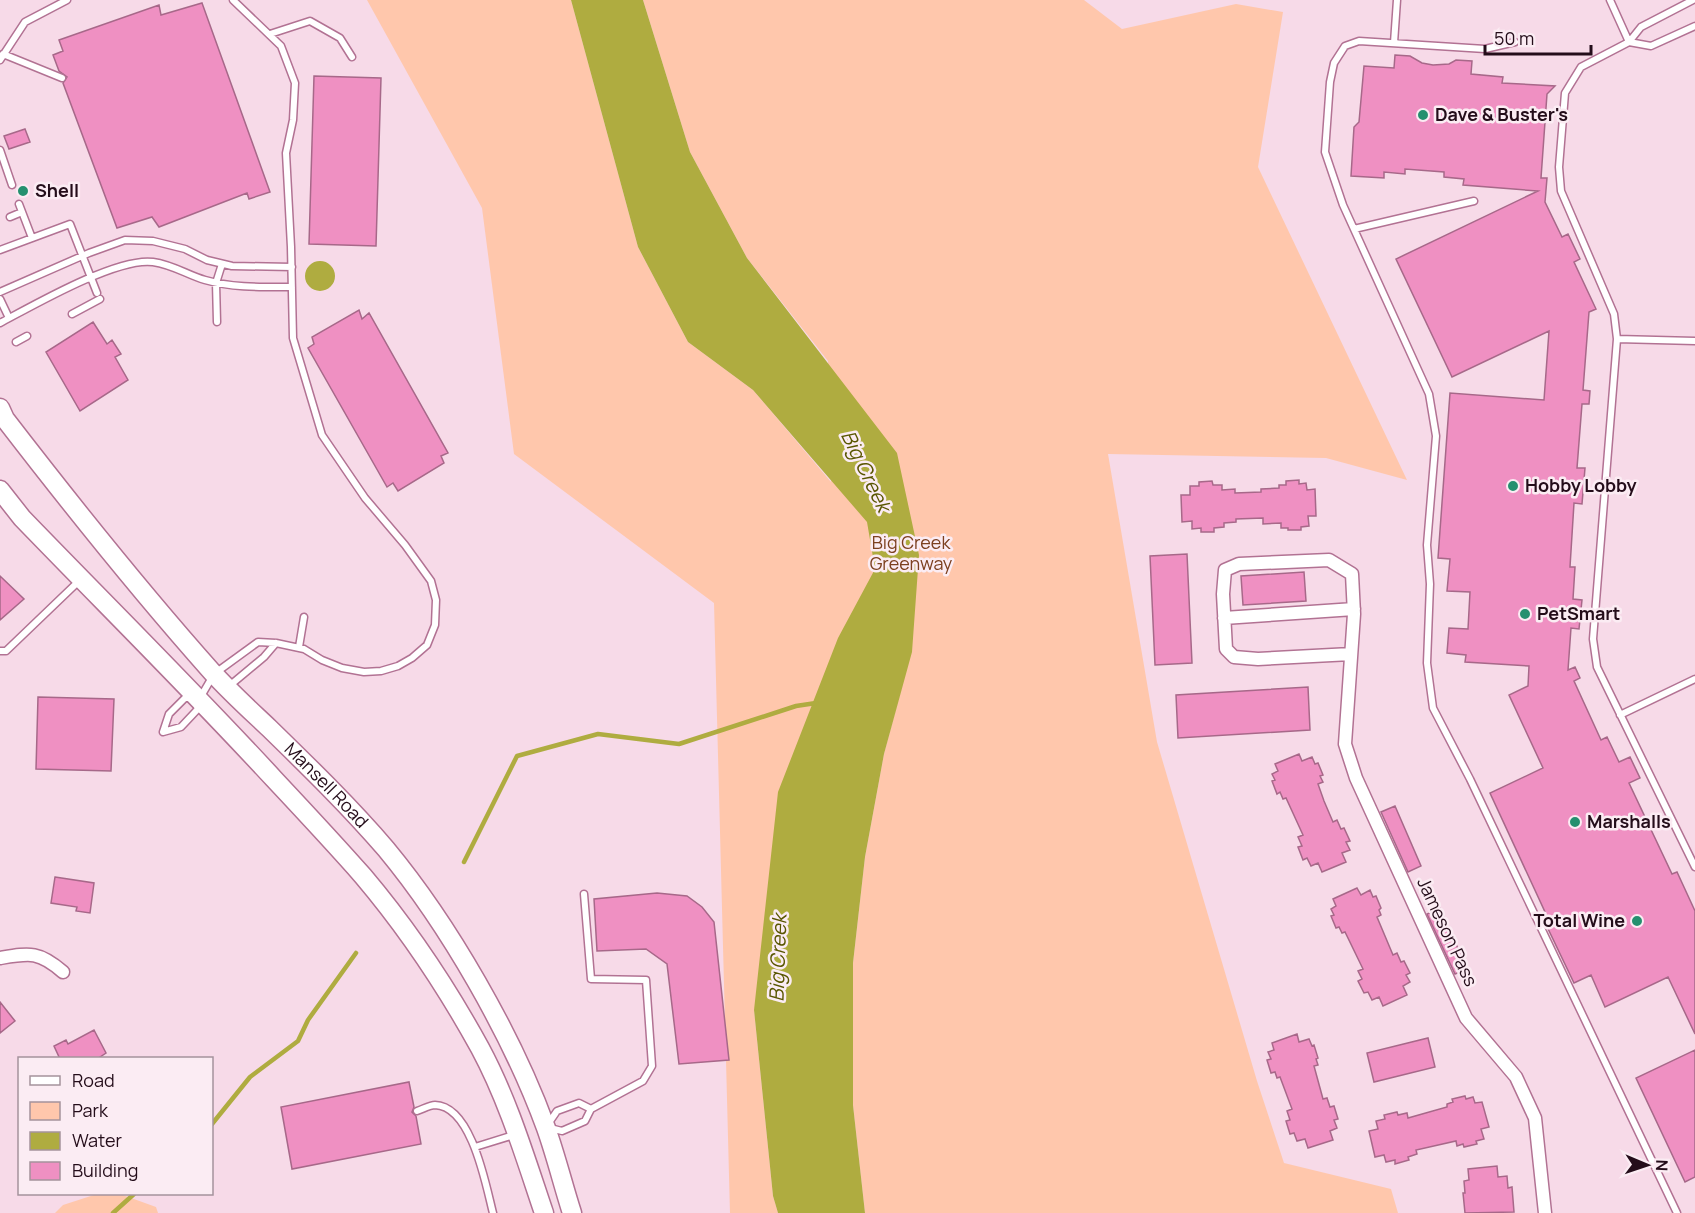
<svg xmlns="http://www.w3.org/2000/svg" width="1695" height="1213" viewBox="0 0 1695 1213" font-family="Manrope,sans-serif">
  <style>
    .green { fill: #ffc7ac }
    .water { fill: #afac40 }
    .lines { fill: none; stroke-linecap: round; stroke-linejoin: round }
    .stream { stroke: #afac40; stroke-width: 4.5 }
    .building { fill: #ef90c2; stroke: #a76889; stroke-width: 1.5 }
    .service-casing { stroke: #b27293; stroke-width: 9 }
    .minor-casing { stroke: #b27293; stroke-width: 15 }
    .secondary-casing { stroke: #b27293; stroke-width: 21 }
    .service { stroke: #fff; stroke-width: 6 }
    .minor { stroke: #fff; stroke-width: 12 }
    .secondary { stroke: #fff; stroke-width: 18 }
    .poi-dot { fill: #25906f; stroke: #fbecf3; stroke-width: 2 }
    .labels { text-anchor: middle; stroke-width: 5; stroke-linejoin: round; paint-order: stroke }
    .poi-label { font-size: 18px; font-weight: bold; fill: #240d1a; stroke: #fbecf3; text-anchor: start }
    .park-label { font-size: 18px; fill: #7c401f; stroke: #fbecf3 }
    .street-label { font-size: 18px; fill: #240d1a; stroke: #fbecf3 }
    .water-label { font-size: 20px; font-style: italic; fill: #595600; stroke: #fbecf3 }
  </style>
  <rect width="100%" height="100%" fill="#f7dae8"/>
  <path class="green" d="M367,0H571L638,247L688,342L753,390L831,482L828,361L747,258L690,152L643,0H1084L1122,29L1236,4L1283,12L1258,167L1407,480L1326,458L1108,454L1157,742L1257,1081L1284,1163L1391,1189L1398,1213H865L853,1105V963L865,857L884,754L911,652L754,1010L773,1196L778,1213H730L714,603L514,454L482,208Z
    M97,1194H120L156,1207L158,1213H55L63,1205Z"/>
  <path class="water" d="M571,0H643L690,152L747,258L897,453L919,555L912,652L884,754L865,857L853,963V1105L865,1213H778L773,1196L754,1010L778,792L838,638L875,569L867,522L753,390L688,342L638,247Z
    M305 276a15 15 0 1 1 30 0a15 15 0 1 1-30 0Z"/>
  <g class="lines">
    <path class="stream" d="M464,862L517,756L598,734L679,744L796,706L816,703
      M212,1124L250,1077L298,1041L308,1020L356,953
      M113,1213L134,1194"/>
  </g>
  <path class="building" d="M202,3L270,192L249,199L247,193L159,227L152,217L117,228L63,83L67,77L59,71L53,55L63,51L59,40L159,5L161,15Z
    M1395,55L1410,56L1422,63L1433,65L1449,64L1456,60L1472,61L1471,74L1503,77L1502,83L1555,86L1547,94L1541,178H1547L1545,202L1562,237L1568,234L1580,259L1574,262L1596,309L1589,312L1583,390L1590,391L1589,404H1582L1577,468H1585L1582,504L1574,503L1570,567H1575L1573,599L1582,600L1579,629L1571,628L1568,670L1575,667L1580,678L1574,681L1601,740L1607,737L1619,762L1630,757L1640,778L1629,783L1672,874L1677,872L1695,911V1034L1668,977L1605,1007L1591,975L1574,983L1541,914L1545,912L1490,793L1543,768L1509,695L1528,686L1529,666L1465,662L1466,655L1447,653L1449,628L1468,629L1470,592L1447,591L1450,559L1438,558L1450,393L1544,400L1549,331L1452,377L1396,259L1538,191L1463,185L1464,179L1444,177V172L1405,169V174L1384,172V178L1351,176L1354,127L1359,122L1364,66L1394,68Z
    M314,76L381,78L376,246L309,244Z
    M25,129L30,142L9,149L4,136Z
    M359,310L362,319L369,313L448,453L441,456L444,463L398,491L393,483L387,487L308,348L314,344L312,337Z
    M93,322L107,344L112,340L121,354L115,357L128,380L80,411L46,352Z
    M1299,480V484L1306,483L1307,490L1315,489L1316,516H1308L1309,526L1301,527V530H1288V528H1281V523L1263,524V518L1236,519V522L1224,523V527L1214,528V532H1201V528L1192,529V521L1182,522L1181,495H1190V486H1199V482L1212,481L1213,485H1222V490L1235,489V493L1261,492V489L1279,488V485H1286V481Z
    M1187,554L1192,663L1155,665L1150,556Z
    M1304,572L1306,601L1243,605L1241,576Z
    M0,576L24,599L0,620Z
    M1308,687L1310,730L1178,738L1176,695Z
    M38,697L114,699L111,771L36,769Z
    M1299,754L1302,761L1312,757L1315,764L1318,763L1323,775L1320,776L1323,782L1318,784L1324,801L1333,822L1337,820L1341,829L1344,828L1350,841L1346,842L1350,850L1342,853L1346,862L1322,872L1318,863L1311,866L1307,858L1303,860L1298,847L1302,846L1298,837L1303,835L1286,798L1283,799L1280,792L1277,794L1272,781L1275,780L1272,774L1278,771L1275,764Z
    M1395,806L1421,866L1408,872L1381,812Z
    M55,877L94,883L90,913L76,911L77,907L51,903Z
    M1357,888L1361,895L1370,890L1373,897L1376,896L1381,908L1379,910L1381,915L1377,917L1393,955L1397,953L1401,962L1404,961L1410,973L1406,975L1410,982L1403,986L1407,995L1383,1006L1379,997L1372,1000L1368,992L1364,993L1358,981L1362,979L1358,971L1363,969L1345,932L1342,933L1339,927L1336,928L1331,916L1334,915L1331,909L1336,906L1333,899Z
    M657,893L687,896L702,907L714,922L729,1060L679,1064L667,964L646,949L597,951L594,899Z
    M1440,908L1467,969L1455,974L1427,914Z
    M0,1002L15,1021L0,1033Z
    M94,1030L106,1053L97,1059H60L54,1046L66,1040L68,1044Z
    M1297,1034L1299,1042L1309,1039L1312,1046L1314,1045L1318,1058L1316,1059L1318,1065L1314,1066L1323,1099L1327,1098L1330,1107L1334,1106L1338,1119L1334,1120L1337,1128L1330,1131L1333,1140L1308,1148L1305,1139L1297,1141L1294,1133L1290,1134L1286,1121L1290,1120L1287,1111L1292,1109L1280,1077L1277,1078L1275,1072L1271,1073L1267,1060L1271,1059L1268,1052L1274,1050L1272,1043Z
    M1428,1038L1435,1067L1374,1082L1367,1053Z
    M1695,1050V1177L1685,1182L1636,1078Z
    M409,1082L414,1107L412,1112L416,1116L421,1144L292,1169L281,1107Z
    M1465,1096L1466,1099L1473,1097L1475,1103L1482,1102L1489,1127L1481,1129L1484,1139L1476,1141L1477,1144L1464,1147L1463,1144L1457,1146L1456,1141L1416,1150L1417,1154L1408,1157L1409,1160L1395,1164V1160L1386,1162L1384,1155L1375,1157L1369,1131L1378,1129L1376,1121L1385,1119L1384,1115L1397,1112L1398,1115L1407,1113L1408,1118L1447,1107V1104L1453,1102L1452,1099Z
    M1497,1166L1498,1177L1507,1176L1508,1188L1512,1187L1514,1212L1465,1213L1463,1193H1465L1464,1181L1469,1180L1468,1169Z"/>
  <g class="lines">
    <g class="service-casing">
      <path id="service" d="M1610,0L1629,42
        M1693,0L1641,27L1629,42L1581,67L1565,93L1559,167L1561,191L1614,314L1617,339L1593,639L1597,667L1695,867
        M270,34L310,21L340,38L352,57
        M1515,42L1485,49L1359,41L1345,46L1334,63L1330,82L1325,152L1343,205L1429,394L1436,436L1427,545L1430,584L1427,663L1433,708L1470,779L1677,1213
        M1629,42L1651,46L1695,26
        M1394,43L1397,0
        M3,54L62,78
        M0,60L25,22L67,0
        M0,150L12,185
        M19,204L32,238
        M10,217L22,212
        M1354,229L1474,201
        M0,250L70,224L97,293
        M0,292L89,253L125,240L153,241L185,249L207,260L232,266L292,267
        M0,299L9,318
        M72,314L100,299
        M217,322L216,283L222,264
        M0,323C34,305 117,257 153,262C174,265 187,275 205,280C233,288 263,287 292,287
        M1617,339L1695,341
        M16,342L27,336
        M299,647L304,617
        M0,651H6L79,581
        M228,687L264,657L276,643
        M1620,715L1695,679
        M163,732L181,727L197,710L200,698L214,674L258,642L276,643L304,649L322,660L342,668L364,672L381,671L398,666L412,658L427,645L435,625L436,600L431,581L405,545L365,498L322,435L293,338L291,247L286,153L293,120L295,83L281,46L233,0
        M163,732L169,714L185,698H191
        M584,894L591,979L646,980L652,1066L643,1081L591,1109L585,1121L562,1131L546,1127L557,1111L579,1103L591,1109
        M417,1111C423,1109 430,1105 435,1105C472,1106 486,1186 493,1213
        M475,1147L514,1135"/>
    </g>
    <g class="minor-casing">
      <path id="minor" d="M1224,618L1354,609
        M1351,654L1258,659L1234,657L1226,649L1223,594L1225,570L1239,564L1329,560L1352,574L1354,614L1345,744L1356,778L1466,1018L1516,1077L1535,1118L1545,1213
        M0,958C30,953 39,951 63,972"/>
    </g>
    <g class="secondary-casing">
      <g id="secondary">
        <path id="s1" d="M0,408L5,419C72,506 140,591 212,672C230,692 250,710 269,728C309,767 350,807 386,849C449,925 512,1035 546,1128C556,1156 563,1185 572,1213"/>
        <path d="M0,490L22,518C106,605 192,690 274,779C304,811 334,843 363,876C407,928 447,988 480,1048C508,1100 525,1157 544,1213"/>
      </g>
    </g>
    <use href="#service" class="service"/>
    <use href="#minor" class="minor"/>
    <use href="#secondary" class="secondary"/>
  </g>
  <g class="poi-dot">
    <circle cx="1423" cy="115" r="6"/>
    <circle cx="23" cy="191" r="6"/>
    <circle cx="1513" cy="486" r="6"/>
    <circle cx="1525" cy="614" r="6"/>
    <circle cx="1575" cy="822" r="6"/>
    <circle cx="1637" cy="921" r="6"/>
  </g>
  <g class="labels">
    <g class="poi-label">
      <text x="1435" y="121">Dave &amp; Buster's</text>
      <text x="35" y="197">Shell</text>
      <text x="1525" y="492">Hobby Lobby</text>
      <text x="1537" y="620">PetSmart</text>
      <text x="1587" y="828">Marshalls</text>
      <text x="1625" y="927" text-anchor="end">Total Wine</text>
    </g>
    <g class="park-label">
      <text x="911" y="549">Big Creek<tspan x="911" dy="21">Greenway</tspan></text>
    </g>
    <g class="street-label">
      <text dy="6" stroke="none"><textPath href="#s1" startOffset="500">Mansell Road</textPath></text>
      <text transform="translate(1447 932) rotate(65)" y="6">Jameson Pass</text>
    </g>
    <g class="water-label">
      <text transform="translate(866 471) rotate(64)" y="7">Big Creek</text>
      <text transform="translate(778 958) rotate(-88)" y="7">Big Creek</text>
    </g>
  </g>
  <rect x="18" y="1057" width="195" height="138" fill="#fbecf3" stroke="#a5939c" stroke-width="1.5"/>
  <rect x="30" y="1076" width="30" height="9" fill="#ffffff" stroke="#a5939c" stroke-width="1.5"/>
  <text x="72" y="1087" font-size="18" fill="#240d1a">Road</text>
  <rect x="30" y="1102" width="30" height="18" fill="#ffc7ac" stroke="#a5939c" stroke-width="1.5"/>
  <text x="72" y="1117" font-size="18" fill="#240d1a">Park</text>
  <rect x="30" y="1132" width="30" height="18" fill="#afac40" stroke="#a5939c" stroke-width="1.5"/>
  <text x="72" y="1147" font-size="18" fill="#240d1a">Water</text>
  <rect x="30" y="1162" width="30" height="18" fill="#ef90c2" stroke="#a5939c" stroke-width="1.5"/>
  <text x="72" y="1177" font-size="18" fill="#240d1a">Building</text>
  <g transform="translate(1647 1165) rotate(92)" stroke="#fbecf3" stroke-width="4.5" paint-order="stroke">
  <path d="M0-4.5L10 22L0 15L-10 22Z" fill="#240d1a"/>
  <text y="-9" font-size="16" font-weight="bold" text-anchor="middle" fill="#240d1a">N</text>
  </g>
  <path d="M1485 45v9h106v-9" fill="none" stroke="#240d1a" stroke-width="3"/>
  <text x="1494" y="45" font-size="18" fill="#240d1a" stroke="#fbecf3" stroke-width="4.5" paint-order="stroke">50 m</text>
</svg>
